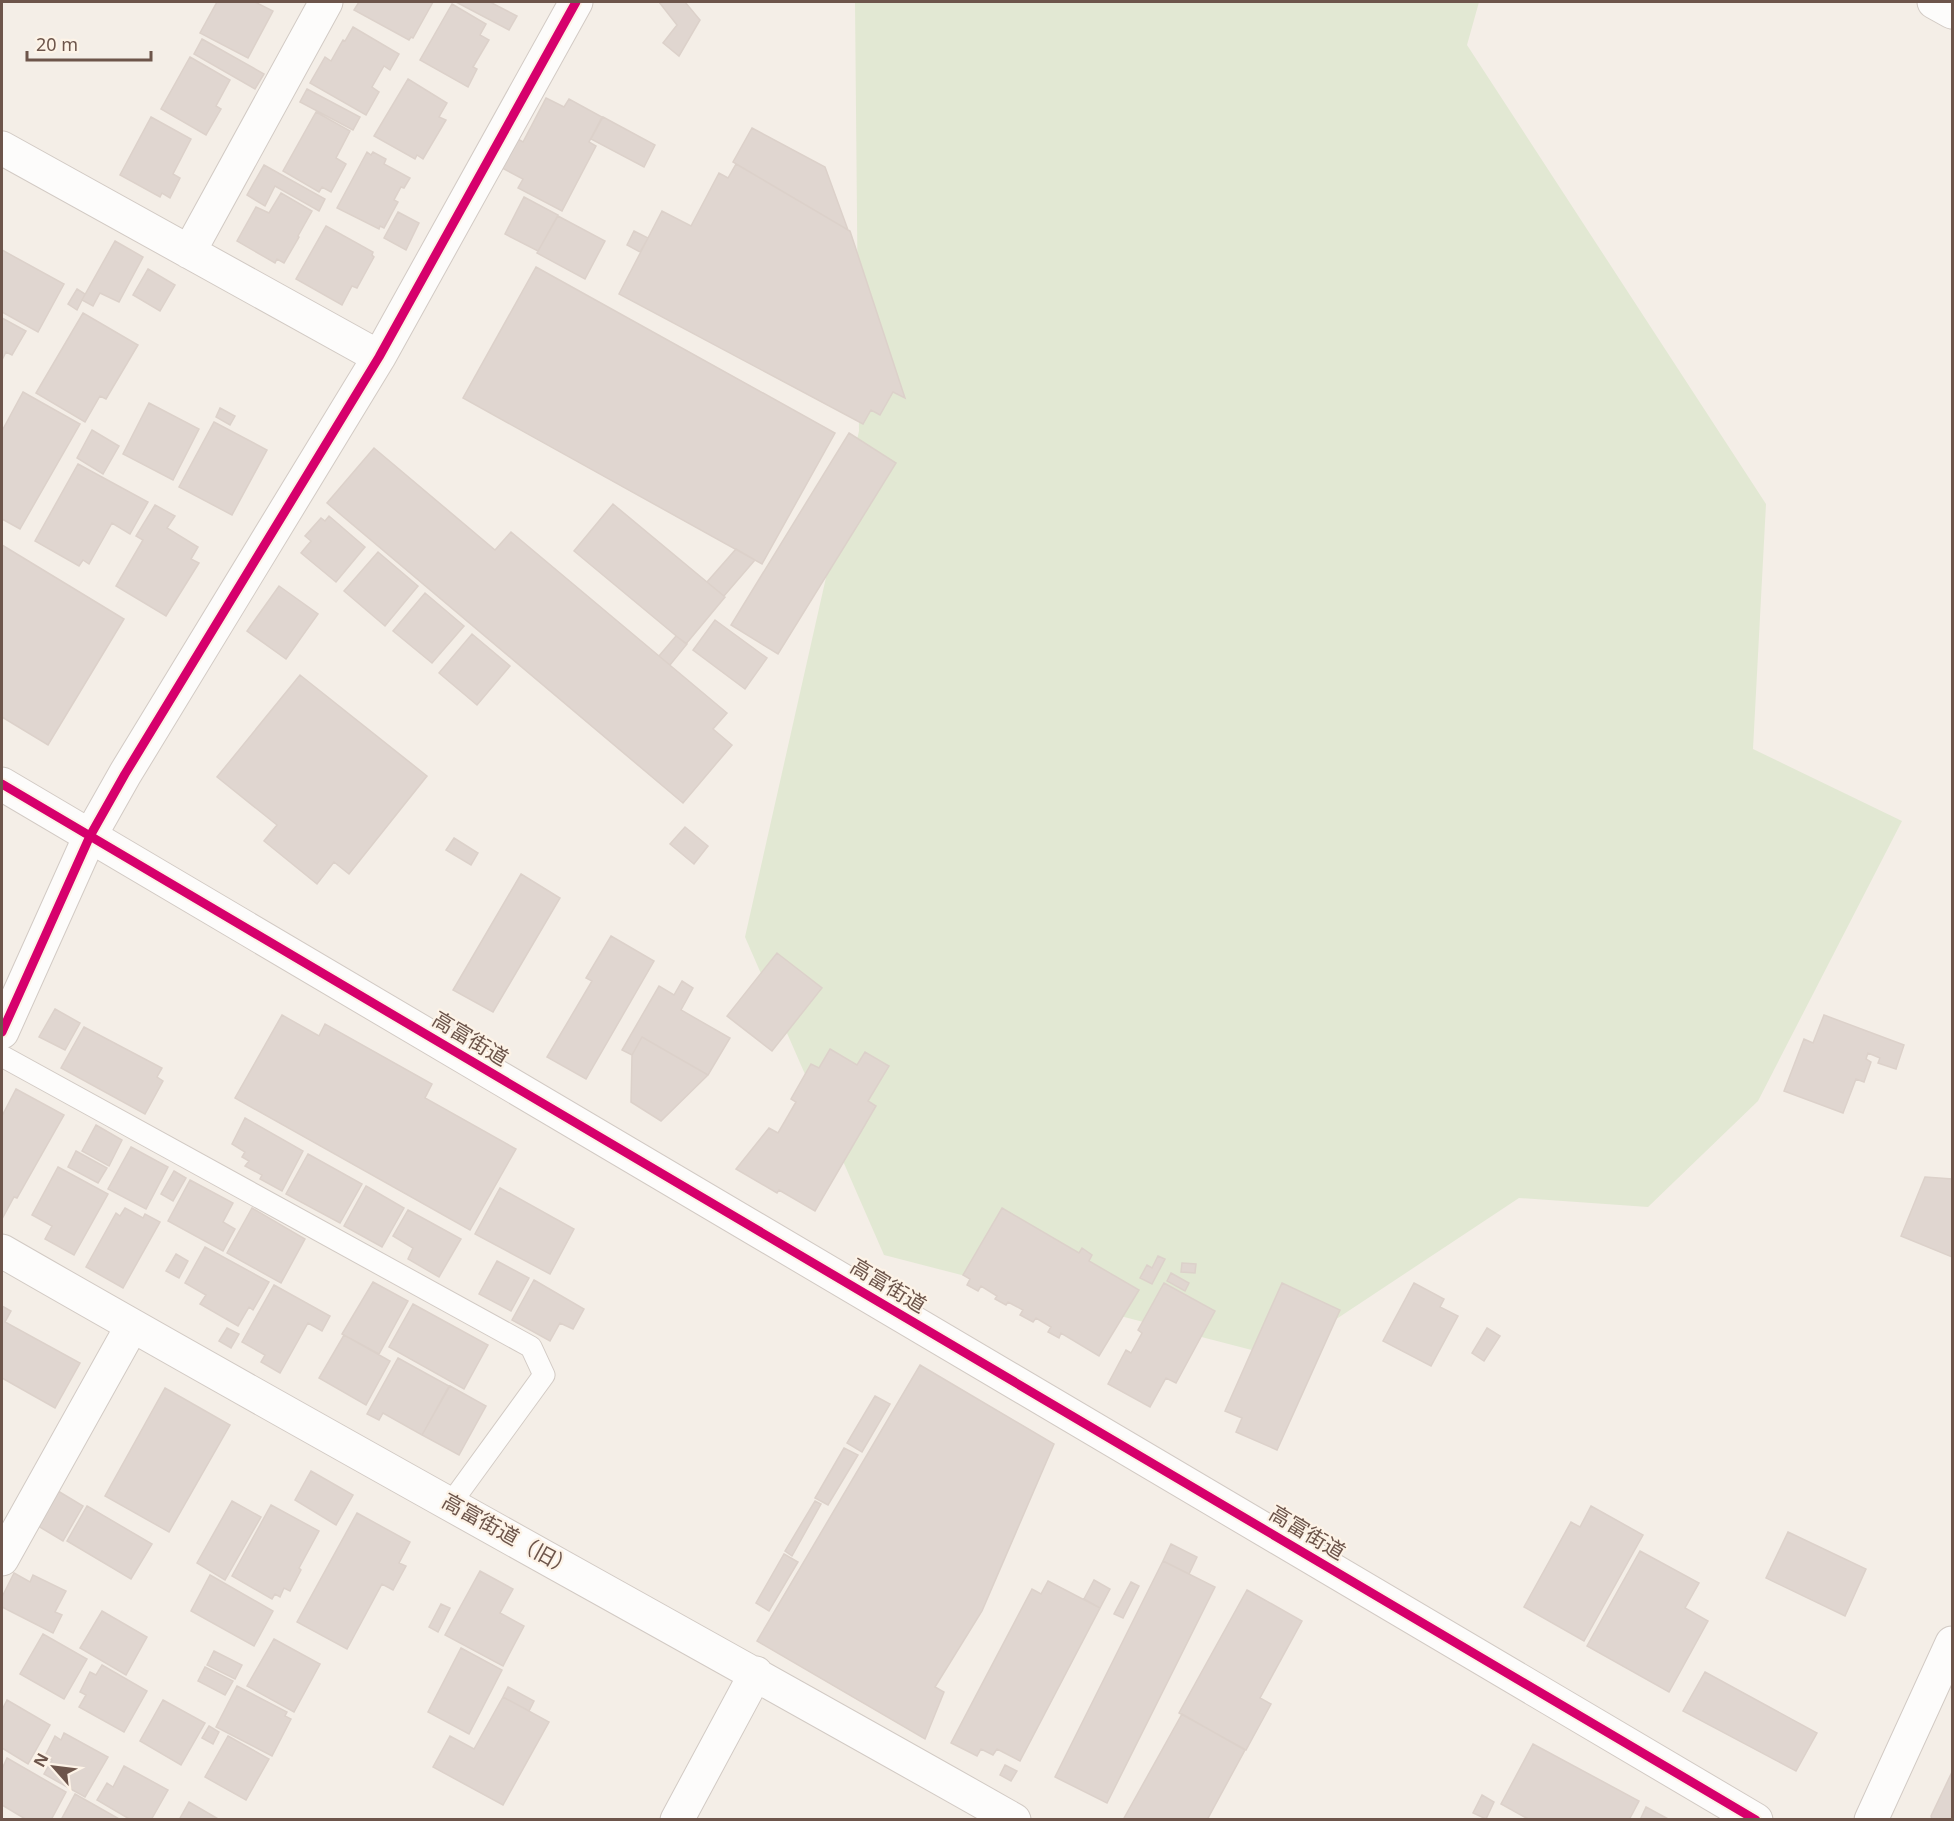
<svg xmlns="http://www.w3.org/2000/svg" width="1954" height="1821" viewBox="0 0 1954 1821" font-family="'Noto Sans','Noto Sans JP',sans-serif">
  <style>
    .green { fill: #e2e8d3 }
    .building { fill: #e0d6d0; stroke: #dcd1ca; stroke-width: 1.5 }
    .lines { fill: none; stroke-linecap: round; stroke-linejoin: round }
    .service-casing { stroke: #d2cac4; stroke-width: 23 }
    .minor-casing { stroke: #d2cac4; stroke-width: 35 }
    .tertiary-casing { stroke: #d2cac4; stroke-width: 35 }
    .service { stroke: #fdfcfb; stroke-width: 21 }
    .minor { stroke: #fdfcfb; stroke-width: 33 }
    .tertiary { stroke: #fdfcfb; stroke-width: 33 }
    .cycleway-casing { stroke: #fdf3e7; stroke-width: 13 }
    .cycleway { stroke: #d6006c; stroke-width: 9 }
    .labels { text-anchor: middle; stroke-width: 4.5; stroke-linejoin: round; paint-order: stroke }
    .street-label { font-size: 21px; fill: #6d554b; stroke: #fdf3e7 }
  </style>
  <rect width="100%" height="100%" fill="#f4eee7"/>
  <path class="green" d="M855,2H1479L1467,45L1766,504L1753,749L1902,821L1758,1101L1648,1207L1519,1198L1279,1357L884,1255L745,937L859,431Z"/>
  <path class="building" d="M217,2H255L273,11L248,58L200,33Z
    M359,2H433L413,38L411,37L409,40L354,10Z
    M456,2H490L517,16L509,30Z
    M659,2H685L700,20L679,56L663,43L677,25Z
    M452,4L486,24L480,35L489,40L473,67L477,69L468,87L420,60Z
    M353,27L399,54L390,70L384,66L372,87L379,92L366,115L310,83L325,57L331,61L343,40L345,41Z
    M202,39L264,74L255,89L194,54Z
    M190,57L230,80L216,106L221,109L206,135L161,109Z
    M408,79L447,103L439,117L446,120L423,159L417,155L415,159L374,136Z
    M307,89L360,117L353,130L300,102Z
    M546,98L564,107L569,99L602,117L589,142L596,146L562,211L518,188L523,179L502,168L518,139L523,142Z
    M316,112L350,131L336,158L346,164L331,192L322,187L319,192L283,171Z
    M151,117L191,139L173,174L180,178L170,198L162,193L160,197L120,175Z
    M603,117L655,145L644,167L591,139Z
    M752,128L825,167L848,230L733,162Z
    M367,152L371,155L373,152L386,159L384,164L410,178L404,188L401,187L394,200L398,202L384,228L380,226L379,229L337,208Z
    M736,164L850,231L905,398L893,392L880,415L871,410L863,424L619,294L662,211L691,226L719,173L728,178Z
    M264,165L325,199L319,211L275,186L265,206L247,195Z
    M281,193L312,211L298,236L299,237L284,263L277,259L275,263L237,241L256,207L269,213Z
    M524,197L558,215L538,251L505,234Z
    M398,212L419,223L406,250L384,238Z
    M558,216L605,241L585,279L537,253Z
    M326,226L373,252L372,255L374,257L357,288L352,286L342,305L296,279Z
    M634,231L648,238L640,252L627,245Z
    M115,241L143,257L119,302L100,293L93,306L82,300Z
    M2,250L64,284L38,332L2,312Z
    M536,267L835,433L762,564L463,398Z
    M148,269L175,285L160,311L133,295Z
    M77,289L85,294L77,310L68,304Z
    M83,313L138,345L106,399L100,396L85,422L36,393Z
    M2,318L26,331L12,355L6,352L2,360Z
    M23,392L80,424L20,529L2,519V431Z
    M149,403L199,429L173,480L123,454Z
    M220,408L235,416L230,425L216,417Z
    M214,422L267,450L232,515L179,487Z
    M92,430L119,446L103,474L77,458Z
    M849,433L896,463L778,654L731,625Z
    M374,448L495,550L511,532L727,713L713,729L732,745L683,803L327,503Z
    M78,464L148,502L130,534L112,523L89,564L83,560L79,566L35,541Z
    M613,504L725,597L686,644L574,551Z
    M155,505L175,516L167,528L198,547L191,559L199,563L166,616L116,586L143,540L136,536Z
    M329,516L365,547L336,582L301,553L311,541L305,536L321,518L325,521Z
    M2,545L124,619L48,745L2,717Z
    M736,549L755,560L724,596L707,582Z
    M378,552L418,586L385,626L344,591Z
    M279,586L318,614L286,659L247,631Z
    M425,593L464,626L432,663L393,631Z
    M715,620L767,658L745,689L693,650Z
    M472,634L510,666L477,705L439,673Z
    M676,636L687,644L670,665L659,656Z
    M300,675L427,776L349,874L334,862L317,884L264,841L277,825L217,777Z
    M685,827L708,846L694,864L670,844Z
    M454,838L478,853L471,865L446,850Z
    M521,874L560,898L493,1012L453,990Z
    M611,936L654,961L586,1079L547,1057L592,981L586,978Z
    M777,953L822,988L772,1051L727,1016Z
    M682,981L693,988L681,1010L730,1038L708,1075L642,1037L632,1055L622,1050L659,986L674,995Z
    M55,1009L80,1023L65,1050L39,1037Z
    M282,1015L319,1036L325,1024L432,1084L425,1098L516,1149L470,1230L235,1098Z
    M1824,1015L1904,1045L1896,1069L1878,1063L1880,1058L1868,1053L1866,1059L1871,1062L1864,1082L1856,1079L1843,1113L1784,1091L1804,1039L1813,1043Z
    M84,1027L162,1068L157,1077L163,1081L145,1114L61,1068Z
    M642,1037L708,1075L661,1121L631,1102L632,1055Z
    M830,1049L857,1065L865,1052L889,1066L868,1101L876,1106L815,1211L779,1190L777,1193L736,1169L769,1128L778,1133L796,1102L791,1099L811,1064L819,1068Z
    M16,1089L64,1115L17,1198L14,1197L2,1219V1116Z
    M245,1118L303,1151L282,1191L260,1179L262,1175L245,1166L249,1161L242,1157L245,1152L232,1144Z
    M96,1125L122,1140L109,1166L82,1151Z
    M131,1147L168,1167L146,1209L108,1189Z
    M76,1151L107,1168L98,1183L68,1167Z
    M308,1154L362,1184L340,1223L286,1194Z
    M58,1167L108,1194L74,1255L45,1239L52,1226L32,1215Z
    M174,1171L186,1178L173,1201L161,1194Z
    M1925,1177L1952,1179V1257L1901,1236Z
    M190,1180L233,1203L223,1222L235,1229L223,1251L168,1221Z
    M366,1186L404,1208L382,1247L344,1226Z
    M500,1188L574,1229L550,1274L475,1234Z
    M125,1208L143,1218L145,1214L160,1222L123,1288L86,1267L116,1213L120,1216Z
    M252,1208L305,1239L281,1283L227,1253Z
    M1002,1208L1079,1253L1082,1248L1092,1255L1089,1261L1139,1290L1099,1356L1061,1333L1059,1338L1048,1332L1051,1327L1036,1318L1033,1322L1020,1315L1023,1310L1008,1302L1006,1305L995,1299L997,1296L981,1286L978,1291L967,1285L970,1279L963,1275Z
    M408,1210L461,1239L439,1277L408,1259L413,1248L393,1236Z
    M205,1247L269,1282L253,1310L249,1307L238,1326L200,1304L206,1295L185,1283Z
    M176,1254L188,1261L179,1278L166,1271Z
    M1158,1256L1165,1259L1152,1284L1140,1278L1147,1265L1152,1268Z
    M497,1261L529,1278L511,1311L479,1294Z
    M1182,1263L1196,1264L1195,1273L1181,1272Z
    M1171,1273L1189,1283L1185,1291L1167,1281Z
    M534,1280L584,1309L573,1329L560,1323L550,1341L512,1320Z
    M373,1282L408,1301L379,1354L342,1334Z
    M1164,1283L1215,1311L1176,1383L1166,1378L1150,1407L1108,1384L1126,1350L1131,1353L1142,1333L1138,1330Z
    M1282,1283L1340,1310L1277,1450L1236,1432L1242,1418L1225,1411Z
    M1414,1283L1444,1299L1440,1307L1458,1316L1431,1366L1383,1341Z
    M274,1285L330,1316L322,1331L308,1323L280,1373L261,1362L265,1355L242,1342Z
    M413,1304L488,1345L464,1389L389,1347Z
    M2,1306L11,1311L5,1322L80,1363L55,1408L2,1378Z
    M227,1328L239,1334L231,1348L219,1341Z
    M1487,1328L1500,1336L1484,1361L1472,1353Z
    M344,1335L390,1361L366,1405L319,1378Z
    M398,1358L449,1386L422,1435L383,1413L379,1420L367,1414Z
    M920,1365L1054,1444L982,1611L935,1687L944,1692L925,1739L757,1641Z
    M450,1386L486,1406L459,1455L422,1435Z
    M165,1388L230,1425L169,1532L105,1496Z
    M875,1396L890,1404L862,1452L847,1443Z
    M844,1448L858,1455L828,1505L815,1498Z
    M311,1471L353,1495L336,1525L295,1500Z
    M58,1491L83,1506L63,1541L38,1526Z
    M232,1501L261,1517L225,1580L197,1563Z
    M815,1501L821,1504L792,1556L785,1551Z
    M271,1505L319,1531L299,1568L301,1570L290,1591L284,1588L280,1597L275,1594L272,1599L232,1576Z
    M87,1506L152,1544L131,1579L67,1541Z
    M1591,1506L1643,1535L1584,1641L1524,1607L1571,1522L1580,1527Z
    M357,1513L410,1542L399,1563L406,1566L393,1590L382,1584L347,1649L297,1622Z
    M1788,1532L1866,1569L1845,1616L1766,1578Z
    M1171,1544L1197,1557L1189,1574L1163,1561Z
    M1640,1551L1699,1583L1685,1608L1708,1621L1669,1692L1587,1646Z
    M784,1554L798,1562L769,1611L756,1603Z
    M1163,1561L1215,1587L1107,1803L1055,1777Z
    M480,1571L513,1589L500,1613L524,1626L503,1666L445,1635Z
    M14,1573L30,1582L33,1575L66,1591L55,1612L62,1615L53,1633L2,1607V1597Z
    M210,1575L273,1611L254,1646L191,1611Z
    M1094,1580L1110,1589L1100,1608L1084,1599Z
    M1048,1581L1100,1608L1020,1761L997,1749L993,1755L981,1749L977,1756L951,1743L1032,1589L1041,1594Z
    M1131,1582L1139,1586L1123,1618L1114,1614Z
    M1247,1590L1302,1621L1260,1698L1271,1704L1246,1750L1179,1713Z
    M441,1604L450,1608L438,1632L429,1627Z
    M102,1611L147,1637L126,1675L80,1648Z
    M43,1634L87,1659L64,1699L20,1674Z
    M274,1639L320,1664L294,1712L247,1686Z
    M461,1648L502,1670L469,1734L428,1712Z
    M214,1651L242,1665L235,1679L207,1665Z
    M102,1665L147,1691L124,1732L79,1707L86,1695L80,1692L90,1672L96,1675Z
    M205,1667L233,1681L225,1695L198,1681Z
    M1705,1672L1817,1733L1796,1771L1683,1711Z
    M237,1686L287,1712L285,1716L291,1719L272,1756L216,1727Z
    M508,1687L534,1701L529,1711L503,1697Z
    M503,1697L549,1722L503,1805L433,1767L450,1736L474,1749Z
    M7,1700L50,1725L28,1764L2,1748V1710Z
    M163,1700L205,1723L181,1765L140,1741Z
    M1182,1714L1245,1750L1207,1820H1123Z
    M209,1726L219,1732L213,1744L202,1738Z
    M64,1733L108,1757L85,1797L44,1774L52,1760L45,1756L55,1736L61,1740Z
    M228,1736L269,1759L246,1800L205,1777Z
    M1533,1744L1639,1801L1629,1820H1530L1501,1804Z
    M7,1758L66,1792L51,1820H27L2,1805V1769Z
    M1005,1765L1017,1771L1011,1781L1000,1775Z
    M124,1766L168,1790L151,1820H131L97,1800L107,1783L113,1787Z
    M1952,1772V1820H1932L1931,1816Z
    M75,1794L121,1820H61Z
    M1482,1795L1494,1802L1486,1819L1473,1813Z
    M189,1802L220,1820H179Z
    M1646,1807L1670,1820H1640Z"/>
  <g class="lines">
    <g class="service-casing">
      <path id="service" d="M2,1056L531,1347L544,1375L451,1503"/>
    </g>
    <g class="minor-casing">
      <path id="minor" d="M1934,2L1952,12
        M2,148L379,357
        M189,252L326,2
        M2,1032L90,836L125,774L379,357L576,2
        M2,1251C337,1444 677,1629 1014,1820
        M2,1559L132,1326
        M677,1820L756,1673"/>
    </g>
    <g class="tertiary-casing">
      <path id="tertiary" d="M2,784L1756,1820
        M1871,1820L1952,1643"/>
    </g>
    <use href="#service" class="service"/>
    <use href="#minor" class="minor"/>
    <use href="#tertiary" class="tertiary"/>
    <g class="cycleway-casing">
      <path id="cycleway" d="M2,784L1756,1820
        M2,1032L90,836L125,774L379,357L576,2"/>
    </g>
    <use href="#cycleway" class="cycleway"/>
  </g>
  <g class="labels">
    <g class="street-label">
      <text transform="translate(470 1039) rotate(31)" y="7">高富街道</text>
      <text transform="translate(888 1286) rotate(31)" y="7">高富街道</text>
      <text transform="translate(1307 1533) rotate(31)" y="7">高富街道</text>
      <text transform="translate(508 1535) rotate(29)" y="7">高富街道（旧）</text>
    </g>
  </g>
  <rect width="1954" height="1821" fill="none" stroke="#6d554b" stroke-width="6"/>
  <g transform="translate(54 1767) rotate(298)" stroke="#fdf3e7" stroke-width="4.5" paint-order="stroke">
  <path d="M0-4.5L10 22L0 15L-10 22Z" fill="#6d554b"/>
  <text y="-9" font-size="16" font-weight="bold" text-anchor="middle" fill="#6d554b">N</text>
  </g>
  <path d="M27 51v9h124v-9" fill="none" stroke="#6d554b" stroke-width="3"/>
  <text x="36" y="51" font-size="18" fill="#6d554b" stroke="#fdf3e7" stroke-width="4.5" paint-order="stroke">20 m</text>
</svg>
